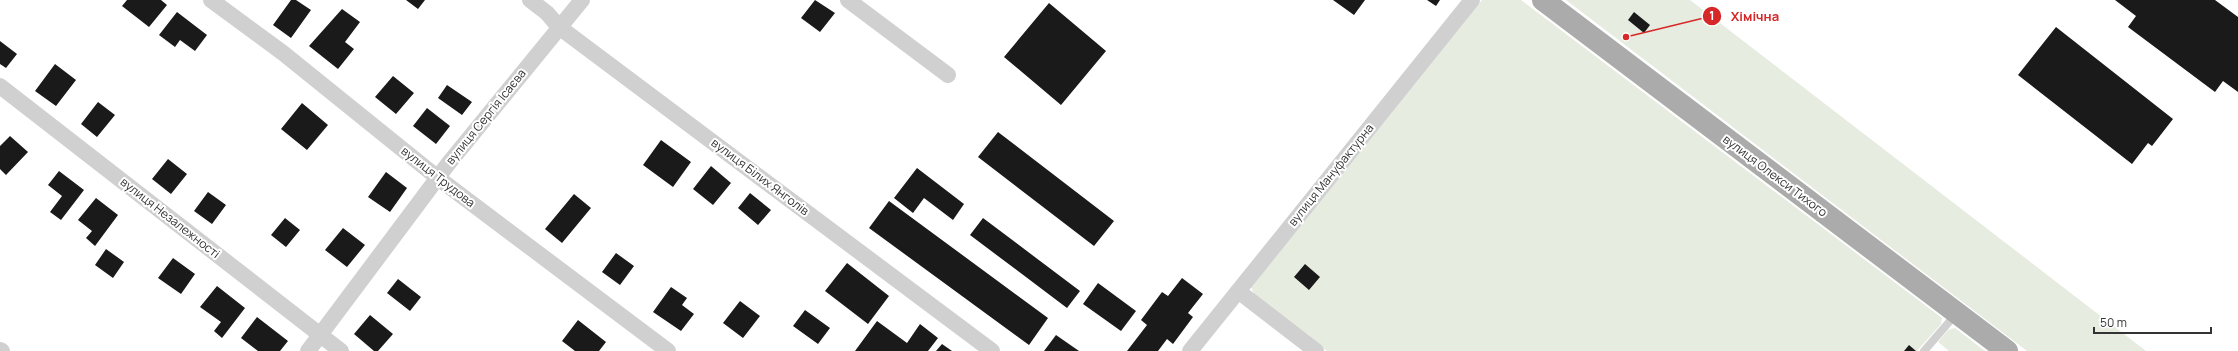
<svg xmlns="http://www.w3.org/2000/svg" width="2238" height="351" viewBox="0 0 2238 351" font-family="Manrope,sans-serif">
  <style>
    .green { fill: #e6ecdf }
    .building { fill: #1a1a1a }
    .lines { fill: none; stroke-linecap: round; stroke-linejoin: round }
    .service { stroke: #d0d0d0; stroke-width: 8 }
    .minor { stroke: #d0d0d0; stroke-width: 16 }
    .primary { stroke: #ababab; stroke-width: 22 }
    .labels { text-anchor: middle; stroke-width: 4; stroke-linejoin: round; paint-order: stroke }
    .street-label { font-size: 12px; fill: #333; stroke: #fff }
    .leader { fill: none; stroke: #d62828; stroke-width: 1.5 }
    .callout-dot { fill: #d62828; stroke: #fff; stroke-width: 1.5 }
    .mark-label { font-size: 12px; text-anchor: middle; font-weight: bold; fill: #fff }
    .callout-label { font-size: 13px; text-anchor: middle; font-weight: bold; fill: #d62828; stroke: #fff; stroke-width: 4; stroke-linejoin: round; paint-order: stroke }
  </style>
  <rect width="100%" height="100%" fill="#fff"/>
  <path class="green" d="M1482,0H1521L1942,318L1941,324L1917,351H1327L1255,296L1251,287Z
    M1566,0H1690L2146,351H2027Z
    M1955,328L1985,351H1949L1938,342L1948,330Z"/>
  <path class="building" d="M127,0H161L167,5L149,27L122,6Z
    M291,0H296L311,10L291,38L273,25Z
    M406,0H425L418,9Z
    M815,0L835,13L820,32L801,18Z
    M1333,0H1365L1354,15Z
    M1427,0H1440L1436,6Z
    M2115,0H2215L2238,17V92L2223,81L2215,92L2128,27L2136,16Z
    M1049,3L1106,51L1061,105L1004,57Z
    M342,9L360,22L345,42L354,49L338,69L309,46Z
    M177,12L207,35L195,51L180,40L175,47L159,35Z
    M1634,12L1650,25L1644,33L1628,20Z
    M2056,27L2173,119L2152,146L2148,143L2132,164L2018,75Z
    M0,41L17,54L6,68L0,64Z
    M55,64L76,80L56,106L35,91Z
    M393,76L414,93L396,114L375,97Z
    M447,85L472,102L462,115L438,98Z
    M98,102L115,115L97,137L81,124Z
    M302,103L328,125L307,150L281,129Z
    M427,108L450,126L436,144L413,126Z
    M998,132L1114,221L1094,246L978,157Z
    M10,136L28,152L6,175L0,169V146Z
    M661,140L691,162L673,187L643,165Z
    M168,159L187,174L171,194L152,179Z
    M711,166L731,183L713,205L693,189Z
    M917,168L964,204L953,220L924,198L913,213L894,198Z
    M59,171L84,190L61,220L50,212L62,196L48,185Z
    M386,172L407,188L390,212L368,197Z
    M208,192L226,205L212,224L194,211Z
    M750,193L771,210L758,225L738,208Z
    M574,194L591,208L562,243L545,229Z
    M96,198L118,215L95,246L86,238L92,231L78,220Z
    M889,201L1048,318L1029,345L869,228Z
    M285,218L300,230L286,247L271,235Z
    M983,218L1080,291L1067,308L970,235Z
    M343,228L365,245L347,267L325,250Z
    M106,249L124,262L113,278L95,265Z
    M616,253L634,266L620,285L602,272Z
    M173,258L195,274L181,294L158,278Z
    M847,263L889,296L868,324L825,291Z
    M1305,264L1320,277L1309,290L1294,277Z
    M1182,278L1203,294L1188,313L1193,317L1173,344L1167,339L1158,351H1127L1147,325L1141,320L1162,292L1168,296Z
    M398,279L421,297L410,311L387,293Z
    M1098,283L1136,311L1121,331L1083,304Z
    M217,286L245,308L222,338L214,331L221,322L200,307Z
    M671,287L687,298L682,305L694,314L681,331L653,312Z
    M740,301L760,316L743,338L723,323Z
    M805,310L830,328L818,344L793,326Z
    M370,315L393,334L378,351H374L354,334Z
    M257,317L288,341L280,351H258L241,338Z
    M578,320L606,342L599,351H575L562,341Z
    M877,321L907,343L920,324L938,338L928,351H855Z
    M1056,335L1079,351H1044Z
    M942,344L952,351H936Z
    M1909,345L1916,351H1904Z"/>
  <g class="lines">
    <path class="service" d="M1924,351L1956,314"/>
    <path class="minor" d="M211,0L283,53L438,178L668,351
      M530,0L547,13L559,27L992,351
      M848,0L948,75
      M0,86L341,351
      M1238,291L1316,351
      M0,350L2,351
      M308,351L448,164L582,0
      M1190,351L1472,0"/>
    <path class="primary" d="M1543,0L2007,351"/>
  </g>
  <g class="labels">
    <g class="street-label">
      <text transform="translate(486 117) rotate(-51)" y="4">вулиця Сергія Ісаєва</text>
      <text transform="translate(1331 175) rotate(-51)" y="4">вулиця Мануфактурна</text>
      <text transform="translate(1775 176) rotate(37)" y="4">вулиця Олекси Тихого</text>
      <text transform="translate(438 177) rotate(38)" y="4">вулиця Трудова</text>
      <text transform="translate(760 177) rotate(37)" y="4">вулиця Білих Янголів</text>
      <text transform="translate(170 218) rotate(38)" y="4">вулиця Незалежності</text>
    </g>
  </g>
  <path class="leader" d="M1626 37L1712 16"/>
  <g class="callout-dot">
    <circle cx="1626" cy="37" r="4"/>
    <circle cx="1712" cy="16" r="10"/>
  </g>
  <g class="mark-label">
    <text x="1712" y="20">1</text>
  </g>
  <g class="callout-label">
    <text x="1755" y="21">Хімічна</text>
  </g>
  <path d="M2094 327v6h117v-6" fill="none" stroke="#333333" stroke-width="2"/>
  <text x="2100" y="327" font-size="12" fill="#333333" stroke="#ffffff" stroke-width="3" paint-order="stroke">50 m</text>
</svg>
